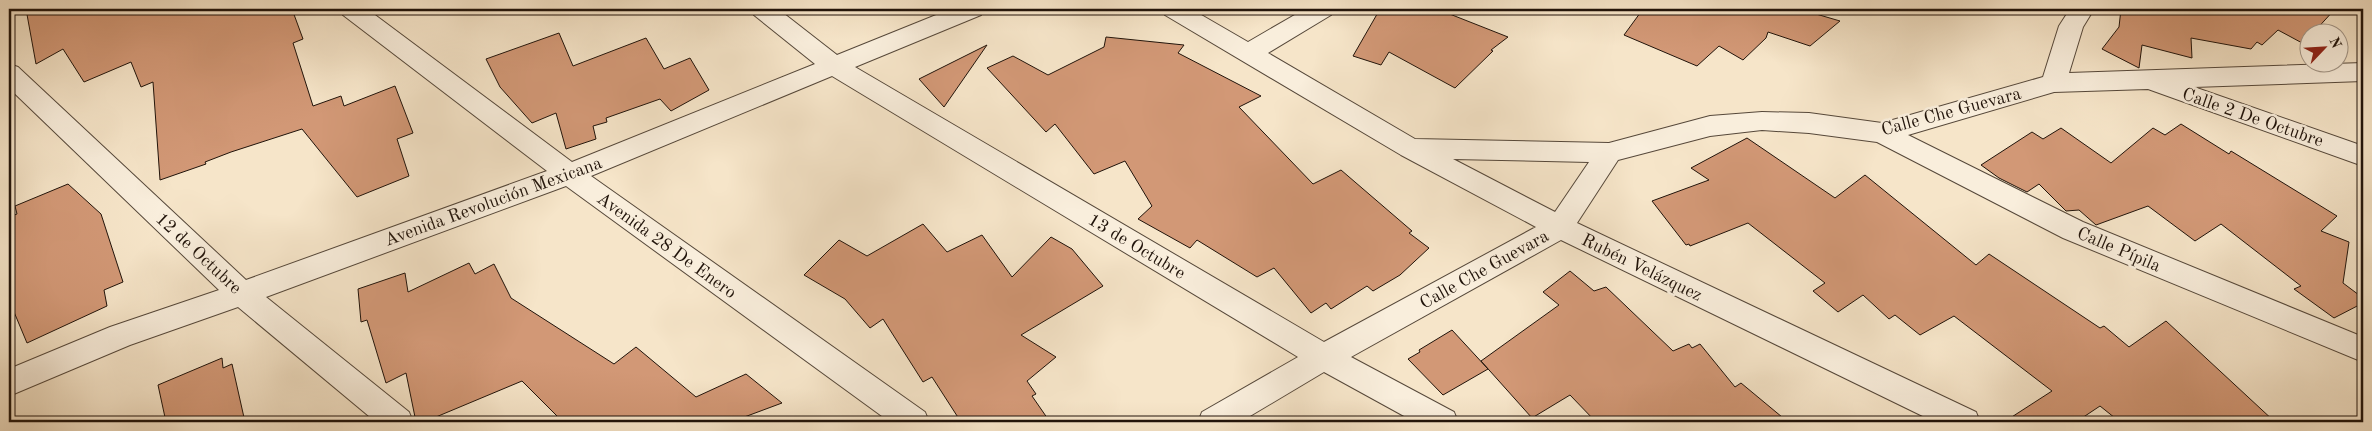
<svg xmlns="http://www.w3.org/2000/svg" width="2372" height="431" viewBox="0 0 2372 431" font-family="'Old Standard TT',serif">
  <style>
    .building { fill: #d29876; stroke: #20130a }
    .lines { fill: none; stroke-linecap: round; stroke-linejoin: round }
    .minor-casing { stroke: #56483a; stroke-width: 2 }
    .minor { fill: #f9eedc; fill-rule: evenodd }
    .labels { text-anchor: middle; stroke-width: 5; stroke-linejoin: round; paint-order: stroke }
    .street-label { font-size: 18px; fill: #20130a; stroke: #f9eedc }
  </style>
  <rect width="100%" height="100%" fill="#f6e5c9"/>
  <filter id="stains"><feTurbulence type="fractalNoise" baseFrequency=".004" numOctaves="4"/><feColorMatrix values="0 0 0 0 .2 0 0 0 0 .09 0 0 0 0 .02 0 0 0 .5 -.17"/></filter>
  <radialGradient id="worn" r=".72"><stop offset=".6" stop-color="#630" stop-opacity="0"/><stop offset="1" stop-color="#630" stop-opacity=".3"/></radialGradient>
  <path class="building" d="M26,9H292L303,39L293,43L313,106L341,96L344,106L395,86L413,133L397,139L409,176L357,197L302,129L231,152L205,162L206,164L160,180L153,82L141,87L131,62L84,82L63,49L36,64Z
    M1380,9H1437L1508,37L1491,50L1493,51L1455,88L1389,52L1381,65L1353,56Z
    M1643,9H1799L1840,21L1810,46L1768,32L1766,38L1743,60L1719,46L1697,66L1624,35Z
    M2121,9H2335L2314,32H2310V37L2304,44L2278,30L2262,45L2257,42L2251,49L2191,38L2192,58L2142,45L2139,68L2102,49L2119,27Z
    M559,33L573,66L646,38L664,69L690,58L709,90L671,111L660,99L606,118L607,122L593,126L596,139L566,149L556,113L532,123L500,87L486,59Z
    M1106,37L1184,45L1178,53L1261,96L1239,107L1313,184L1341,170L1412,231L1409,233L1429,248L1400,275L1373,291L1367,286L1331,309L1326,303L1311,313L1274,268L1257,277L1197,240L1190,248L1138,219L1152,206L1125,161L1094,174L1055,124L1046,132L987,68L1013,56L1048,75L1104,47Z
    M987,45L944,107L919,79Z
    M2181,124L2229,154L2231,151L2337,216L2321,231L2349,242L2343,283L2363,298V303L2334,318L2294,289L2301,286L2221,224L2195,241L2148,206L2096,225L2079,210L2066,211L2039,184L2027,192L1999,178L1981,165L2032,132L2043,139L2061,128L2111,163L2153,128L2165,135Z
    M1747,138L1835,198L1865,175L1976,265L1989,254L2100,328L2104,326L2129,347L2166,321L2275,422H2120L2100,406L2076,422H2004L2052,391L1954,316L1920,335L1895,315L1889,319L1863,295L1838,312L1813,291L1825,283L1748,223L1690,246L1689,244L1686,245L1652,201L1709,180L1691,168Z
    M68,184L101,214L123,282L104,290L107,306L27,343L9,300V217L17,214L15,206Z
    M923,224L947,252L982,235L1012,277L1051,237L1072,249L1103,286L1021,335L1056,357L1027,381L1036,394L1032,396L1050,422H961L932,377L923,382L883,319L870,328L845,299L804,275L839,240L867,256Z
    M469,263L475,274L494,264L511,298L614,364L636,347L696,397L746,374L782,403L731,422H563L522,381L424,422H416L406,373L386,383L367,320L361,322L358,289L405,273L408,292Z
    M1570,271L1594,291L1606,287L1673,351L1689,344L1692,348L1700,344L1735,387L1741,383L1788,422H1596L1570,395L1532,418L1481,361L1559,305L1543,292Z
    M1452,330L1488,369L1443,395L1408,359L1420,352L1419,350Z
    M222,358L223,368L232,364L245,422H166L158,385Z"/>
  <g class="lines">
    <g class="minor-casing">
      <path id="minor" d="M339,9H367L572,162L815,64L754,15L750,9H778L837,55L951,9H985L981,15L855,67L1324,342L1536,227L1401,155L1165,15L1161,9H1191L1248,42L1305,9H1335L1331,15L1268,53L1415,139L1609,143L1710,116L1762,112L1809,113L1882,123L2043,77L2059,26L2070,9H2094L2083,27L2069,73L2363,63V81L2194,87L2363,146V166L2148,89L2054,92L1908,135L2083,222L2363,337V362L2063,238L1877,142L1809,133L1762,130L1710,136L1618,160L1577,223L1976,412L1980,422H1935L1561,240L1351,357L1454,412L1458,422H1415L1324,372L1240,422H1198L1202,412L1298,357L832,76L591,176L925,412L929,422H890L566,186L266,297L409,412L413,422H376L238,307L130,345L9,396V369L110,327L219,290L9,88V64L18,67L246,280L547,171L343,15ZM1453,159L1589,162L1555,212Z"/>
    </g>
    <use href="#minor" class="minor"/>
  </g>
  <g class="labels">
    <g class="street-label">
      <text transform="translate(1951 111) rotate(-15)" y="6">Calle Che Guevara</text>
      <text transform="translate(2253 117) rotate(19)" y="6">Calle 2 De Octubre</text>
      <text transform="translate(493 201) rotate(-20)" y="6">Avenida Revolución Mexicana</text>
      <text transform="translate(667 245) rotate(36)" y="6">Avenida 28 De Enero</text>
      <text transform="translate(1137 246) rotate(31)" y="6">13 de Octubre</text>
      <text transform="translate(2119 249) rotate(23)" y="6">Calle Pípila</text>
      <text transform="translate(199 253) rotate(43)" y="6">12 de Octubre</text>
      <text transform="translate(1642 267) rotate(26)" y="6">Rubén Velázquez</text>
      <text transform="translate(1484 269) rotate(-29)" y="6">Calle Che Guevara</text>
    </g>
  </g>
  <rect width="2372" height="431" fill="none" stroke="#f6e5c9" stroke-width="30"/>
  <rect x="10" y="10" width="2352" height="411" fill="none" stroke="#20130a" stroke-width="2.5"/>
  <rect x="15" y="15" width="2342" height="401" fill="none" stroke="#20130a"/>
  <g transform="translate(2324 48) rotate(65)"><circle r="24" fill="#f9eedc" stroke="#a29688"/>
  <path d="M0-4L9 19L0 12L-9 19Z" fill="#8f2418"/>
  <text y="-8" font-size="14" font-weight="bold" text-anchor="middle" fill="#20130a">N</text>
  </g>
  <rect width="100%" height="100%" filter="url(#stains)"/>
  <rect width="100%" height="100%" fill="url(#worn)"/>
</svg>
